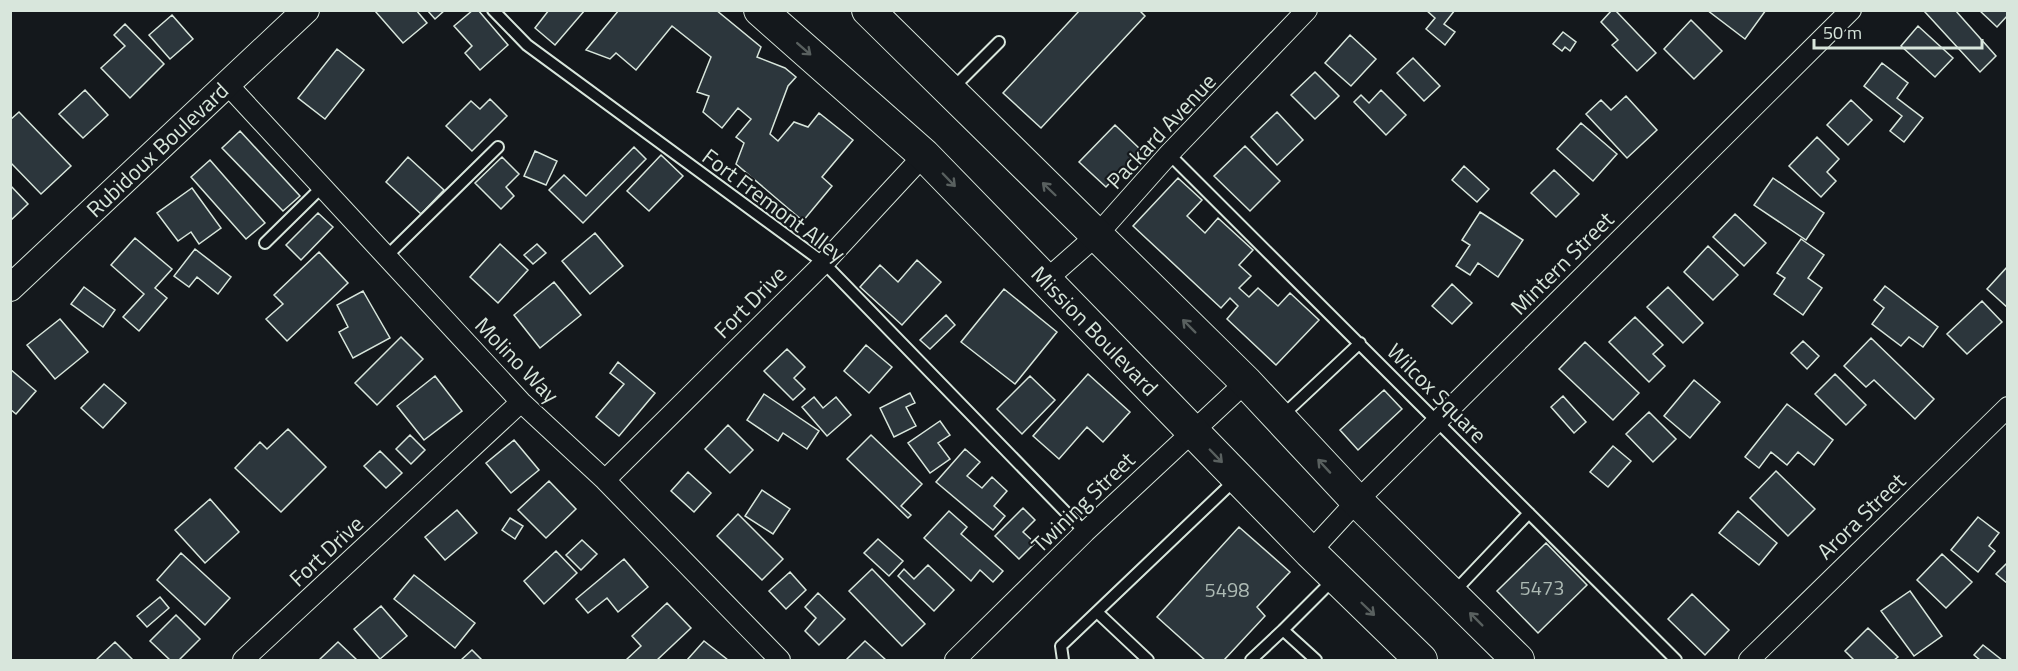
<svg xmlns="http://www.w3.org/2000/svg" width="2018" height="671" viewBox="0 0 2018 671" font-family="'Titillium Web',sans-serif">
  <style>
    .building { fill: #2c363c; stroke: #d8e6dc; stroke-width: 1.5 }
    .lines { fill: none; stroke-linecap: round; stroke-linejoin: round }
    .service-casing { stroke: #d8e6dc; stroke-width: 14 }
    .minor-casing { stroke: #d8e6dc; stroke-width: 22 }
    .tertiary-casing { stroke: #d8e6dc; stroke-width: 28 }
    .primary-casing { stroke: #d8e6dc; stroke-width: 34 }
    .service { stroke: #14181c; stroke-width: 10 }
    .minor { stroke: #14181c; stroke-width: 20 }
    .tertiary { stroke: #14181c; stroke-width: 26 }
    .primary { stroke: #14181c; stroke-width: 32 }
    .oneway { stroke: #59605f }
    .labels { text-anchor: middle; stroke-width: 4.5; stroke-linejoin: round; paint-order: stroke }
    .number-label { font-size: 20px; fill: #adbab4 }
    .street-label { font-size: 22px; fill: #d8e6dc; stroke: #14181c }
  </style>
  <rect width="100%" height="100%" fill="#14181c"/>
  <path class="building" d="M416,10L427,23L403,43L375,11Z
    M427,10H445L435,19Z
    M473,10H478L508,45L480,70L465,53L472,46L454,26Z
    M549,10H585L555,45L535,28Z
    M619,10H716L761,47L757,57L785,68L796,77L788,86L770,134L778,141L794,122L808,127L819,113L853,140L822,177L832,186L803,221L736,164L744,143L736,137L751,119L738,108L722,128L703,112L709,96L697,92L711,57L672,26L636,70L616,53L610,59L586,50Z
    M1080,10H1139L1145,16L1041,128L1003,93Z
    M1426,10H1455L1444,24L1455,32L1445,45L1426,29L1435,18Z
    M1612,10H1615L1656,53L1637,71L1612,45L1618,40L1601,22Z
    M1707,10H1766L1745,39Z
    M1927,10H1955L1996,56L1980,72L1925,12Z
    M1979,10H2008V15L1997,27Z
    M172,15L193,39L170,59L149,35Z
    M1691,20L1722,51L1694,79L1664,49Z
    M125,24L164,64L130,98L101,68L125,46L114,35Z
    M1918,26L1953,58L1935,77L1901,46Z
    M1563,32L1576,42L1570,51L1565,47L1562,51L1553,44Z
    M1350,35L1376,59L1351,86L1325,63Z
    M337,49L364,70L325,119L298,98Z
    M1413,58L1440,86L1424,101L1397,73Z
    M1882,63L1908,83L1897,98L1923,118L1904,142L1890,131L1902,116L1864,86Z
    M1315,72L1339,96L1315,119L1291,95Z
    M85,90L108,115L83,138L59,114Z
    M1381,90L1406,115L1386,135L1354,102L1361,95L1369,103Z
    M1626,96L1657,130L1627,158L1586,114L1601,100L1611,110Z
    M490,99L507,116L472,151L446,126L471,101L480,109Z
    M1851,100L1872,120L1848,145L1827,125Z
    M19,112L71,166L41,194L10,162V120Z
    M1277,112L1303,140L1277,165L1251,137Z
    M1581,123L1617,154L1593,181L1557,149Z
    M1115,125L1141,150L1106,187L1079,162Z
    M240,131L300,196L283,211L222,148Z
    M1817,137L1839,159L1827,172L1836,181L1821,197L1789,166Z
    M1245,146L1280,181L1250,211L1214,176Z
    M634,147L646,159L583,223L549,190L564,175L586,196Z
    M535,151L557,161L546,185L524,176Z
    M661,155L683,176L649,211L627,191Z
    M408,157L444,190L421,214L386,182Z
    M502,157L519,174L506,187L514,196L501,209L475,183Z
    M210,160L265,223L246,239L191,177Z
    M1464,166L1489,189L1477,202L1452,180Z
    M1554,170L1579,194L1556,217L1531,193Z
    M1178,178L1202,200L1187,216L1205,233L1218,218L1253,250L1239,265L1251,276L1239,288L1249,297L1258,288L1278,306L1290,293L1319,320L1276,365L1227,319L1238,306L1230,298L1221,308L1133,226Z
    M1773,178L1824,213L1806,240L1754,205Z
    M10,185L28,204L10,221Z
    M192,188L221,228L199,244L191,232L178,241L157,213Z
    M1480,212L1523,240L1498,277L1478,263L1470,275L1456,266L1470,245L1462,240Z
    M318,213L333,227L301,260L286,245Z
    M1735,214L1766,243L1744,266L1713,237Z
    M595,233L623,266L590,294L562,261Z
    M135,238L172,269L155,288L167,298L139,331L123,317L144,294L111,265Z
    M1801,239L1824,255L1808,278L1822,288L1803,315L1774,294L1785,278L1777,273Z
    M500,244L528,270L498,303L470,277Z
    M537,244L546,253L533,264L524,255Z
    M1708,246L1738,275L1713,300L1684,272Z
    M195,249L231,277L218,294L197,277L189,287L174,276Z
    M319,252L348,283L287,341L266,319L283,304L274,295Z
    M917,260L941,282L902,325L860,287L880,265L898,282Z
    M2008,266V308L1987,289Z
    M554,282L581,315L540,348L514,315Z
    M1452,284L1472,303L1452,324L1432,306Z
    M1885,286L1938,327L1923,347L1909,337L1901,346L1872,324L1884,308L1874,300Z
    M84,287L115,310L103,327L71,304Z
    M1668,287L1703,323L1683,343L1647,307Z
    M1004,289L1057,332L1015,384L961,342Z
    M363,291L390,338L353,358L339,332L348,327L337,305Z
    M1982,301L2002,322L1967,354L1947,334Z
    M946,315L955,325L930,349L920,340Z
    M1635,317L1663,345L1653,354L1665,366L1649,382L1609,342Z
    M60,319L88,352L55,379L27,345Z
    M401,337L423,359L377,405L355,383Z
    M1871,338L1934,399L1915,419L1874,380L1866,387L1844,366Z
    M1803,341L1819,356L1807,369L1791,353Z
    M1585,342L1639,393L1613,420L1559,369Z
    M866,345L892,367L869,393L844,371Z
    M787,349L805,367L794,378L805,389L793,400L764,371Z
    M618,362L655,393L619,436L596,417L624,384L610,373Z
    M10,369L36,391L16,414L10,409Z
    M1088,374L1130,412L1103,442L1087,427L1059,459L1033,436Z
    M1835,374L1866,405L1846,425L1815,394Z
    M435,376L462,411L424,440L397,406Z
    M1030,376L1055,400L1022,434L997,409Z
    M1694,380L1720,402L1690,438L1664,416Z
    M104,384L126,403L103,428L81,408Z
    M1384,390L1402,409L1358,450L1340,430Z
    M910,393L915,403L906,407L916,426L894,437L880,408Z
    M764,394L819,431L807,449L783,433L778,441L747,420Z
    M1563,396L1586,422L1574,433L1551,407Z
    M814,397L823,408L836,397L851,415L827,436L802,407Z
    M1787,404L1833,440L1814,465L1798,452L1787,465L1771,452L1759,468L1745,457Z
    M1649,412L1676,439L1653,462L1626,434Z
    M940,421L950,435L938,443L950,459L930,473L908,443Z
    M728,425L753,450L730,473L705,449Z
    M288,429L326,467L281,512L235,468L260,442L267,449Z
    M410,435L425,450L411,464L396,449Z
    M871,435L922,484L901,506L911,515L908,518L847,459Z
    M514,440L539,470L511,493L486,463Z
    M1613,446L1631,461L1608,487L1590,472Z
    M965,449L980,462L967,476L982,488L992,477L1007,491L994,506L1005,516L993,530L936,482Z
    M380,451L402,473L386,488L364,466Z
    M1776,471L1815,509L1788,536L1750,498Z
    M688,472L711,493L694,512L671,491Z
    M549,481L576,509L546,538L518,510Z
    M762,490L790,509L773,534L745,516Z
    M210,499L239,532L205,563L175,530Z
    M1023,508L1035,520L1023,532L1035,543L1019,559L995,536Z
    M457,510L477,533L445,560L425,537Z
    M949,511L967,527L961,534L1003,571L993,582L980,570L971,581L924,538Z
    M1738,511L1777,543L1759,565L1719,533Z
    M738,514L783,559L762,580L717,536Z
    M1978,517L1999,533L1989,546L1995,551L1978,572L1951,550Z
    M510,518L523,526L515,539L502,530Z
    M1239,527L1290,572L1257,607L1265,616L1224,660H1205L1157,617Z
    M878,539L903,561L889,576L864,553Z
    M582,540L597,554L581,570L566,555Z
    M1546,543L1587,585L1538,633L1497,591Z
    M556,551L577,573L544,604L524,581Z
    M181,553L230,598L205,625L157,580Z
    M1942,554L1972,582L1946,608L1917,580Z
    M624,559L648,587L618,612L607,598L588,613L576,599Z
    M2008,562V584L1996,574Z
    M928,565L954,590L934,611L898,576L904,569L914,579Z
    M872,569L925,624L902,646L849,591Z
    M790,572L806,590L786,609L769,591Z
    M414,575L475,623L455,648L394,599Z
    M1910,591L1942,636L1914,656L1881,611Z
    M818,593L845,619L819,645L805,631L816,618L805,607Z
    M1692,594L1729,630L1705,655L1668,619Z
    M160,597L169,608L147,627L137,616Z
    M667,603L691,628L657,660H626L641,646L632,636Z
    M381,606L407,636L380,659L354,629Z
    M176,615L200,639L179,660H170L150,641Z
    M1868,628L1898,657L1894,660H1854L1845,651Z
    M704,641L728,660H687Z
    M865,641L886,660H846Z
    M115,642L133,660H96Z
    M338,642L357,660H319Z
    M1983,645L2002,660H1980L1974,655Z
    M472,650L482,660H461Z"/>
  <g class="lines">
    <g class="service-casing">
      <path id="service" d="M493,10L527,45L824,263L1085,532
        M953,88L999,42
        M1169,154L1676,660
        M265,243L323,186
        M387,256L498,147
        M1282,416L1360,343
        M1453,593L1529,513
        M1097,612L1148,660
        M1283,630L1334,579
        M1063,660L1061,646L1235,480
        M1251,660L1283,630L1316,660"/>
    </g>
    <g class="minor-casing">
      <path id="minor" d="M228,85L521,402L605,480L780,660
        M1046,280L1097,235L1169,154L1307,10
        M605,480L824,263L924,155
        M1310,552L1357,501L1851,10
        M243,660L521,402
        M955,660L1085,532L1246,382
        M1749,660L2008,407"/>
    </g>
    <g class="tertiary-casing">
      <g id="tertiary">
        <path id="s1" d="M10,288L306,10"/>
      </g>
    </g>
    <g class="primary-casing">
      <g id="primary">
        <path id="s2" d="M760,10L924,155L1310,552L1421,660"/>
        <path d="M868,10L1246,382L1357,501L1518,660"/>
      </g>
    </g>
    <use href="#service" class="service"/>
    <use href="#minor" class="minor"/>
    <use href="#tertiary" class="tertiary"/>
    <use href="#primary" class="primary"/>
  </g>
  <defs><path id="oneway-shaft" d="M-6 0H5M1.5-3L5.5 0L1.5 3" fill="none" stroke-width="1.6" stroke-linecap="round" stroke-linejoin="round" transform="scale(1.5)"/></defs>
  <g class="oneway">
    <use href="#oneway-shaft" transform="translate(804 49) rotate(41)"/>
    <use href="#oneway-shaft" transform="translate(949 180) rotate(46)"/>
    <use href="#oneway-shaft" transform="translate(1049 189) rotate(-136)"/>
    <use href="#oneway-shaft" transform="translate(1189 326) rotate(-135)"/>
    <use href="#oneway-shaft" transform="translate(1216 456) rotate(46)"/>
    <use href="#oneway-shaft" transform="translate(1324 466) rotate(-133)"/>
    <use href="#oneway-shaft" transform="translate(1368 609) rotate(44)"/>
    <use href="#oneway-shaft" transform="translate(1476 619) rotate(-135)"/>
  </g>
  <g class="labels">
    <g class="number-label">
      <text x="1542" y="595">5473</text>
      <text x="1227" y="597">5498</text>
    </g>
    <g class="street-label">
      <text transform="translate(1161 131) rotate(-47)" y="8">Packard Avenue</text>
      <text dy="8" stroke="none"><textPath href="#s1" startOffset="202">Rubidoux Boulevard</textPath></text>
      <text transform="translate(774 205) rotate(37)" y="8">Fort Fremont Alley</text>
      <text transform="translate(1562 263) rotate(-45)" y="8">Mintern Street</text>
      <text transform="translate(750 302) rotate(-45)" y="8">Fort Drive</text>
      <text dy="8" stroke="none"><textPath href="#s2" startOffset="464">Mission Boulevard</textPath></text>
      <text transform="translate(517 360) rotate(46)" y="8">Molino Way</text>
      <text transform="translate(1437 393) rotate(45)" y="8">Wilcox Square</text>
      <text transform="translate(1083 502) rotate(-44)" y="8">Twining Street</text>
      <text transform="translate(1861 516) rotate(-44)" y="8">Arora Street</text>
      <text transform="translate(326 551) rotate(-43)" y="8">Fort Drive</text>
    </g>
  </g>
  <rect width="2018" height="671" fill="none" stroke="#d8e6dc" stroke-width="24"/>
  <path d="M1814 39v9h168v-9" fill="none" stroke="#d8e6dc" stroke-width="3"/>
  <text x="1823" y="39" font-size="18" fill="#d8e6dc" stroke="#14181c" stroke-width="4.5" paint-order="stroke">50 m</text>
</svg>
